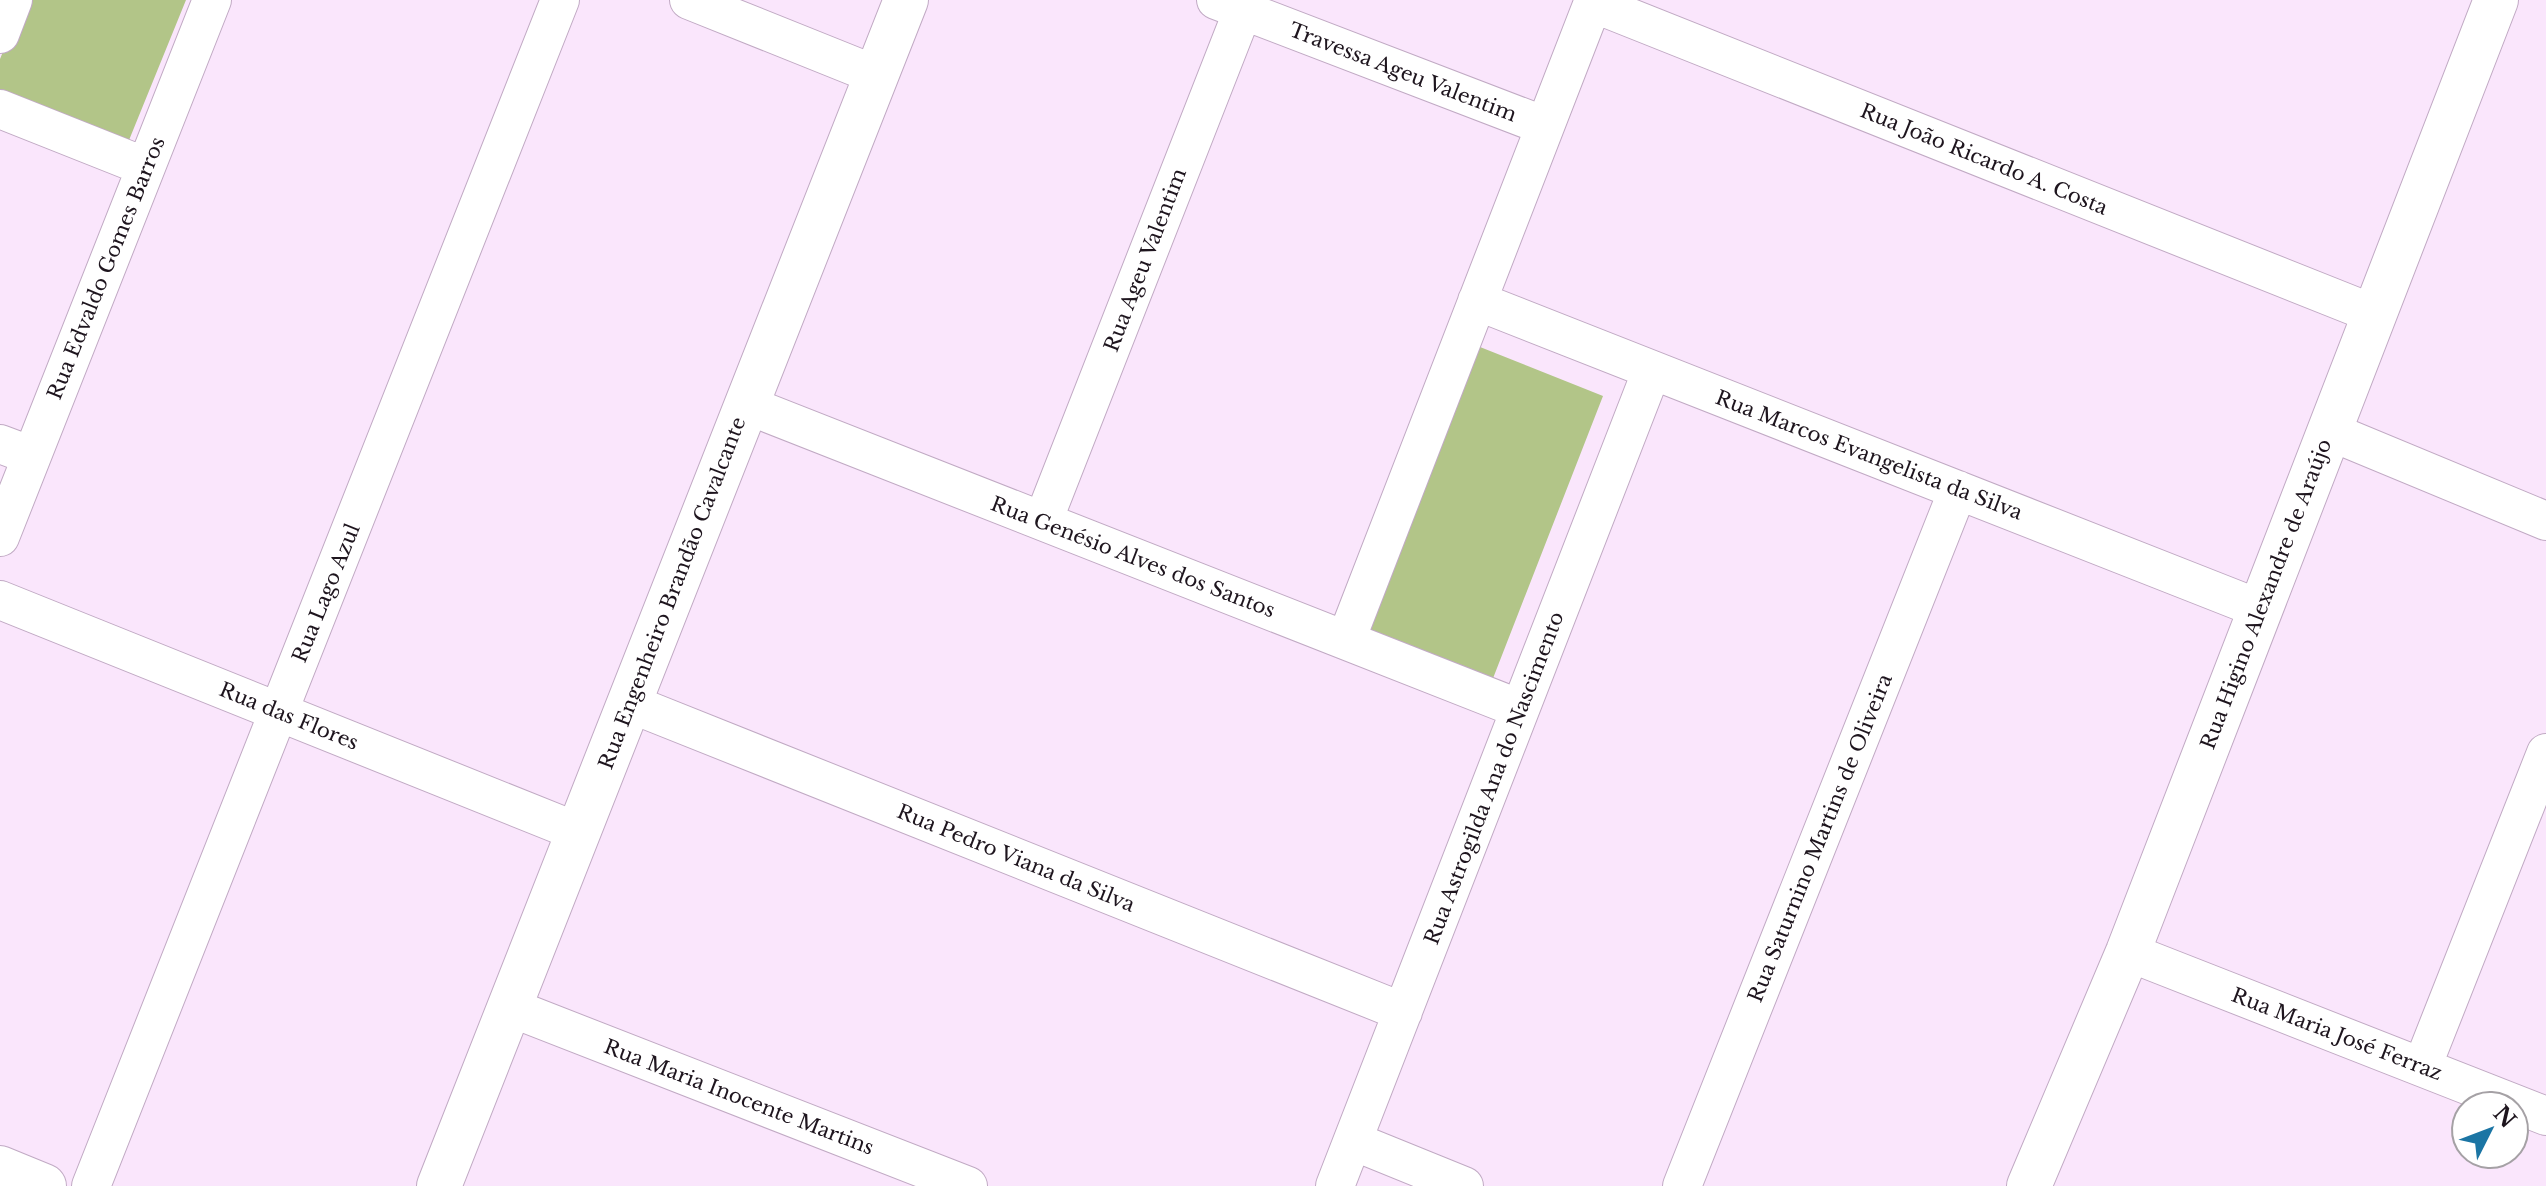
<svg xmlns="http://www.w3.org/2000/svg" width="2546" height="1186" viewBox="0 0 2546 1186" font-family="'Libre Baskerville',serif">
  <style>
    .green { fill: #b2c588 }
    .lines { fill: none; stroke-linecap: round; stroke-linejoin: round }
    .street-casing { stroke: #c1aac4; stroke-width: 40 }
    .secondary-casing { stroke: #c1aac4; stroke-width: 46 }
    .street { stroke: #fff; stroke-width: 38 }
    .secondary { stroke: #fff; stroke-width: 44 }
    .labels { text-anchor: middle; stroke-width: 6; stroke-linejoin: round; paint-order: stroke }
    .street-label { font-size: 20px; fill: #1e151e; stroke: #fff }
  </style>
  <rect width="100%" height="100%" fill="#fae6fc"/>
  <path class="green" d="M24,0H186L125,150L0,99V59Z
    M1475,345L1603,396L1490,686L1362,636Z"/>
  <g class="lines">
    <g class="street-casing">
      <path id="street" d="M689,0L876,75
        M1216,0L1545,126
        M1593,3L2374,314
        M0,34L13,0
        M0,109L146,167
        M1477,301L2260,609
        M747,405L1520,709
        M2329,431L2546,521
        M0,444L32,456
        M1043,521L1247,0
        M0,537L212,0
        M0,600L578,832
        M1346,640L1594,0
        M629,703L1403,1012
        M2128,952L2546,1116
        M509,1007L968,1186
        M2422,1067L2546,753
        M1353,1141L1464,1186
        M91,1186L560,0
        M1335,1186L1652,370
        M1682,1186L1958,490"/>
    </g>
    <g class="secondary-casing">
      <path id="secondary" d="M0,1168L44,1186
        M439,1186L906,0
        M2029,1186L2128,952L2496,0"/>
    </g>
    <use href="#street" class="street"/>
    <use href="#secondary" class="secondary"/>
  </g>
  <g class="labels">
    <g class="street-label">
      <text transform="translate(1403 72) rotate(21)" y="7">Travessa Ageu Valentim</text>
      <text transform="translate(1984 159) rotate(22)" y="7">Rua João Ricardo A. Costa</text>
      <text transform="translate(1145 260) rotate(-69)" y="7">Rua Ageu Valentim</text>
      <text transform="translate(106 268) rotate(-68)" y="7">Rua Edvaldo Gomes Barros</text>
      <text transform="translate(1869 455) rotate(21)" y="7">Rua Marcos Evangelista da Silva</text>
      <text transform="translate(1133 557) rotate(21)" y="7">Rua Genésio Alves dos Santos</text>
      <text transform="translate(326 593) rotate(-68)" y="7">Rua Lago Azul</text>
      <text transform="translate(672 593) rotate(-69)" y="7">Rua Engenheiro Brandão Cavalcante</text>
      <text transform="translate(2266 594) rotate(-69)" y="7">Rua Higino Alexandre de Araújo</text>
      <text transform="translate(289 716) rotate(22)" y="7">Rua das Flores</text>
      <text transform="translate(1494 778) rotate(-69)" y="7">Rua Astrogilda Ana do Nascimento</text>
      <text transform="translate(1820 838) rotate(-68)" y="7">Rua Saturnino Martins de Oliveira</text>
      <text transform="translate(1016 858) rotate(22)" y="7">Rua Pedro Viana da Silva</text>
      <text transform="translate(2337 1034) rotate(21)" y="7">Rua Maria José Ferraz</text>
      <text transform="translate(739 1097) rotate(21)" y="7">Rua Maria Inocente Martins</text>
    </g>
  </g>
  <g transform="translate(2490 1130) rotate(48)"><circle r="38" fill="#ffffff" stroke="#a5a1a5" stroke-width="2"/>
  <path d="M0-6L14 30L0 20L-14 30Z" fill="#1b75a4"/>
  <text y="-12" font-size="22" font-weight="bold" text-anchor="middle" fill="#1e151e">N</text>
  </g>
</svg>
